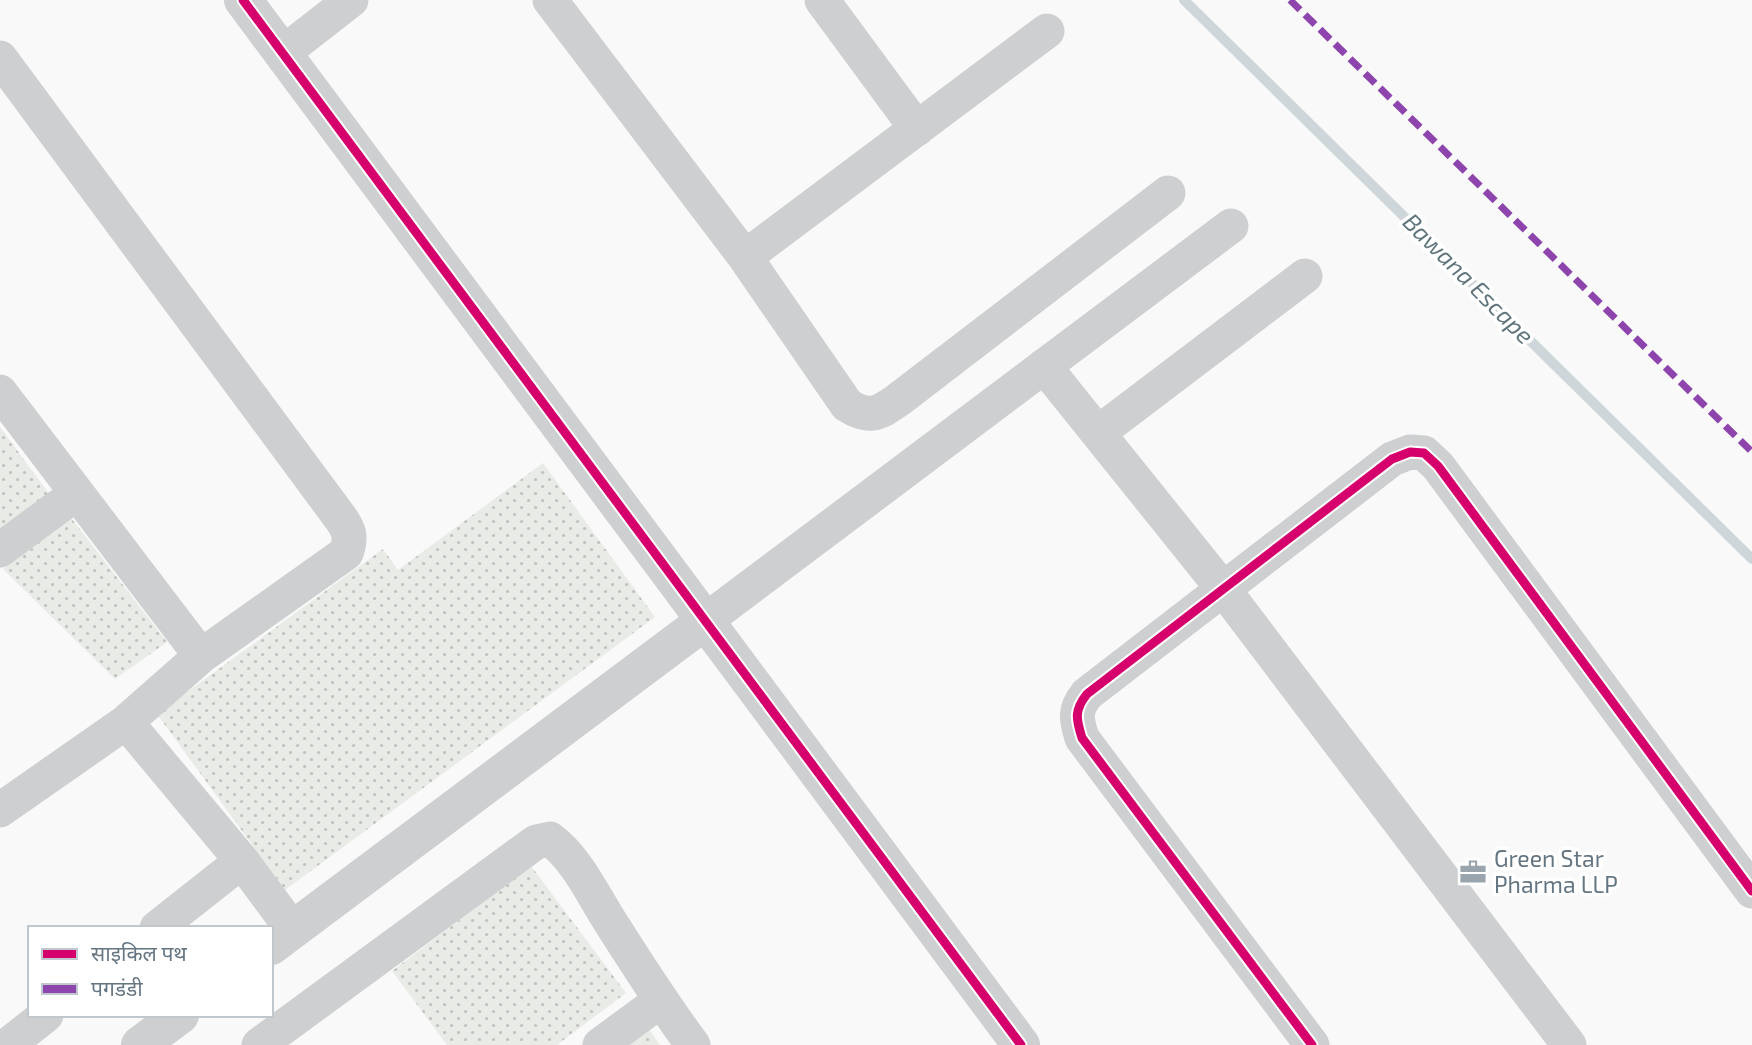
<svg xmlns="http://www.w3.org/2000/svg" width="1752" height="1045" viewBox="0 0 1752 1045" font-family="'Exo 2','Noto Sans Devanagari',sans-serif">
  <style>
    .grass { fill: url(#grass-dots) }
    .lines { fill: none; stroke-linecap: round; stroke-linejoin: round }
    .stream { stroke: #ced6d9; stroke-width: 10 }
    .minor { stroke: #cecfd0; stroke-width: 35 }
    .tertiary { stroke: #cecfd0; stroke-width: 38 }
    .quiet { stroke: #8e44ad; stroke-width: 7; stroke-dasharray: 14 7; stroke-linecap: butt }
    .cycleway-casing { stroke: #fff; stroke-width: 13 }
    .cycleway { stroke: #d6006c; stroke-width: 9 }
    .labels { text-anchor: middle; stroke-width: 7; stroke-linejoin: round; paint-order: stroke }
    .poi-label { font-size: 23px; fill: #657683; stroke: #fff; text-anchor: start }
    .water-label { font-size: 24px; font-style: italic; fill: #60757c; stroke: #fff }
  </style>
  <defs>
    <pattern id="grass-dots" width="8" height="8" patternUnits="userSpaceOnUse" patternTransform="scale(1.75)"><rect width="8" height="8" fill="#e8ebe6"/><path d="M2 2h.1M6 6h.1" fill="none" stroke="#c0c3c0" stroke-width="1.8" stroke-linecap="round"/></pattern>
  </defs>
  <rect width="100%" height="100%" fill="#f9f9f9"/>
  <path class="grass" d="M0,427L53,499L0,539Z
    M543,463L655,617L285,890L157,714L383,549L398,570Z
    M72,519L167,642L115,679L3,569Z
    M531,866L626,993L557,1045H447L392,971Z
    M649,1029L660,1045H628Z"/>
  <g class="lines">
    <path class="stream" d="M1184,0L1752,559"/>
    <path class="minor" d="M550,0L745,257L847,405C869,419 878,414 898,400L1168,193
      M822,0L917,129
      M283,53L351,0
      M0,58L339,516C349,529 352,537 346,553L201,656L126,722L0,810
      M745,257L1047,31
      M1044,366L1224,590L1569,1045
      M0,392L201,656
      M1098,433L1305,276
      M0,550L76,494
      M705,621L1231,226
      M126,722L242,861L293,930
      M157,928L242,861
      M8,1045L46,1015
      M259,1045L536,842L550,839C577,859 593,895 611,923C637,964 663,1005 693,1045
      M600,1045L660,1001
      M1312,1045L1082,738C1076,719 1074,710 1087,694L1392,459L1410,452L1424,453L1438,466L1752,891"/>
    <path class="tertiary" d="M243,0L1021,1045
      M271,946L705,621
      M140,1045L180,1015"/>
    <path class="quiet" d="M1290,0L1752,452"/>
    <g class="cycleway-casing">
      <path id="cycleway" d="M243,0L1021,1045
        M1312,1045L1082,738C1076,719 1074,710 1087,694L1392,459L1410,452L1424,453L1438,466L1752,891"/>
    </g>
    <use href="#cycleway" class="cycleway"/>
  </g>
  <defs>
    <g id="office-bare" transform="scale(2.1)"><path d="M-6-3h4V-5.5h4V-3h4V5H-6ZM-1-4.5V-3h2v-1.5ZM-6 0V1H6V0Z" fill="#99a4ac" stroke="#fff" stroke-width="2.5" paint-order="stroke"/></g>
  </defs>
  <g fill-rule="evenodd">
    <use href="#office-bare" x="1473" y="872"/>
  </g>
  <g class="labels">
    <g class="poi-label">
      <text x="1494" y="867">Green Star<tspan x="1494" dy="26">Pharma LLP</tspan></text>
    </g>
    <g class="water-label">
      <text transform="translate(1468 279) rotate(45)" y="8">Bawana Escape</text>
    </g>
  </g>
  <rect x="28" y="926" width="245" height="91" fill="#ffffff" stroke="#c1c8cd" stroke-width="2"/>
  <rect x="42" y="949" width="35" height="10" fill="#d6006c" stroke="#c1c8cd" stroke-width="2"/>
  <text x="91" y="961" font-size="21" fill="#657683">साइकिल पथ</text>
  <rect x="42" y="984" width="35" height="10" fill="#8e44ad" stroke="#c1c8cd" stroke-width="2"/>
  <text x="91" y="996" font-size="21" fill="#657683">पगडंडी</text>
</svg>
